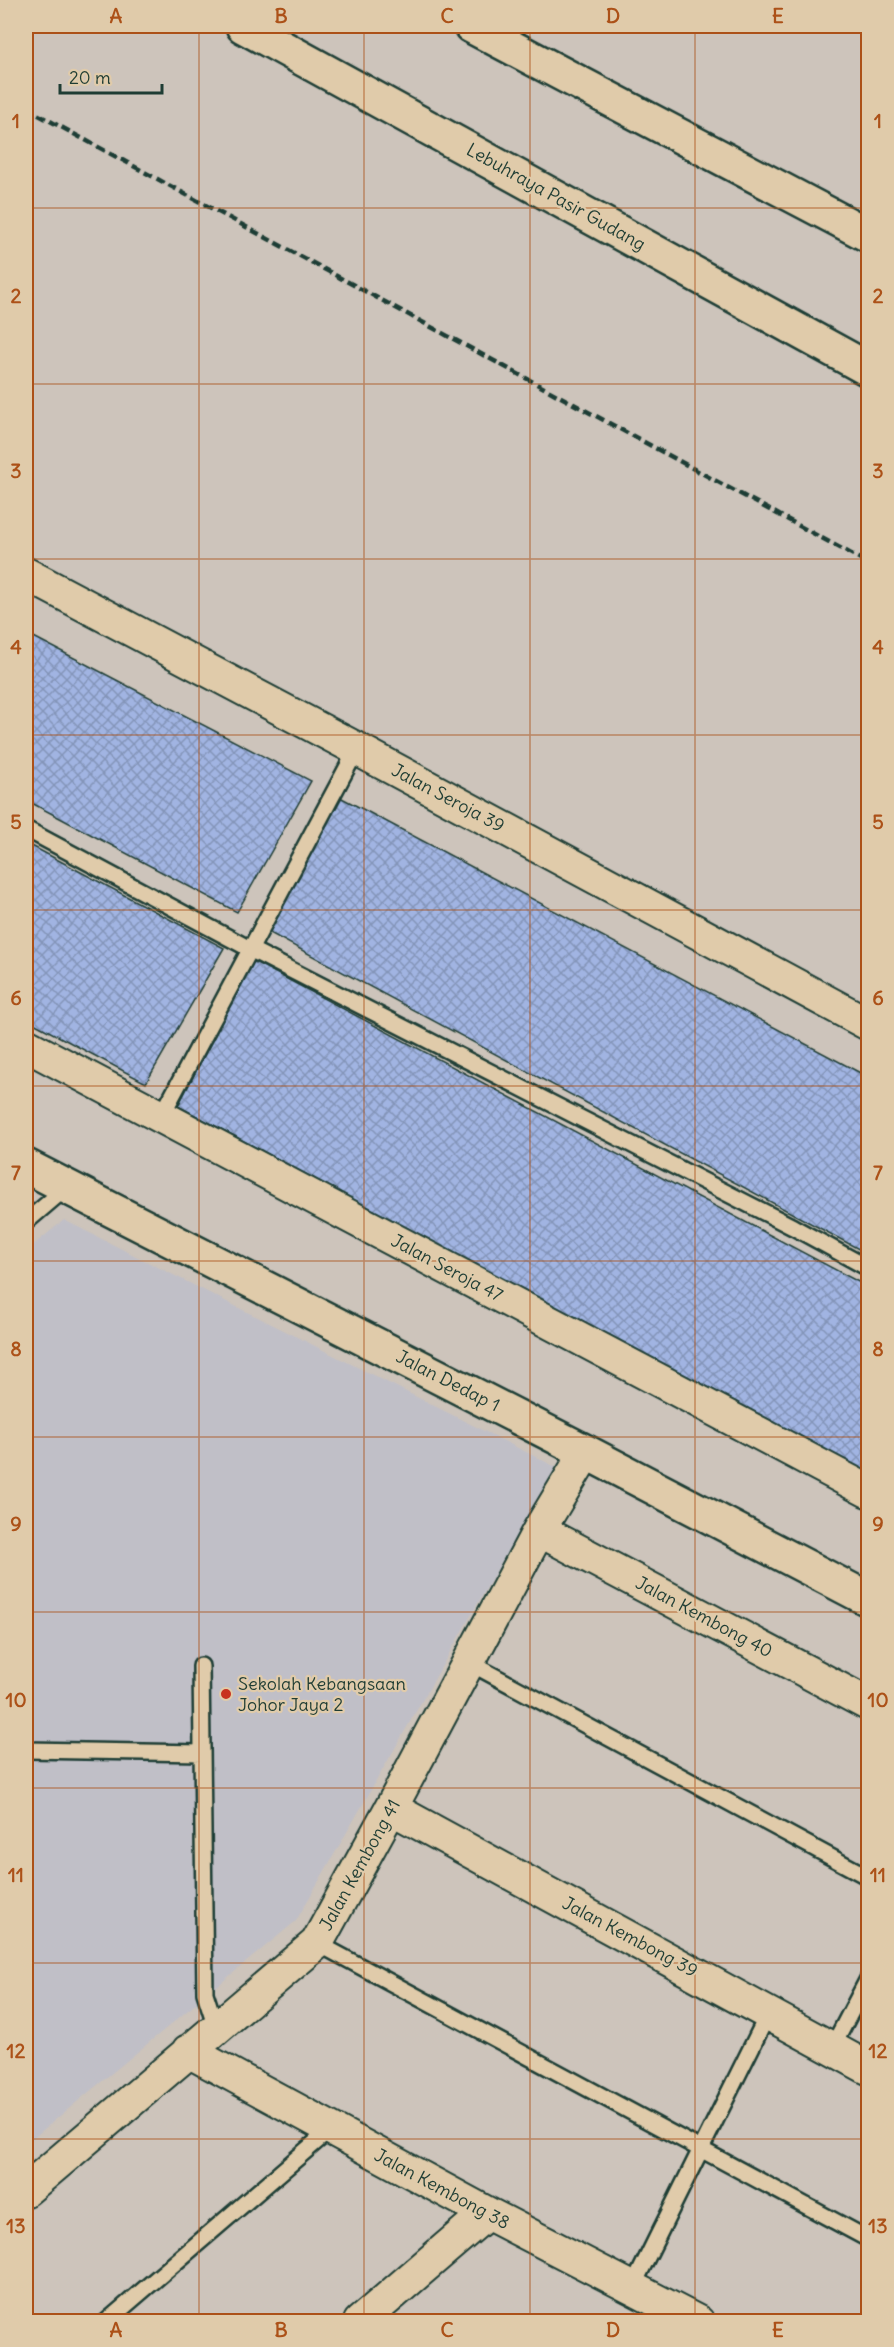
<svg xmlns="http://www.w3.org/2000/svg" width="894" height="2347" viewBox="0 0 894 2347" font-family="Delius,sans-serif">
  <style>
    .built { fill: #c0bfc7 }
    .building { fill: url(#building-cross-hatch); stroke: #1f3d34; stroke-width: 1.5 }
    .lines { fill: none; stroke-linecap: round; stroke-linejoin: round }
    .service-casing { stroke: #1f3d34; stroke-width: 20 }
    .minor-casing { stroke: #1f3d34; stroke-width: 36 }
    .secondary-casing { stroke: #1f3d34; stroke-width: 38 }
    .trunk-casing { stroke: #1f3d34; stroke-width: 38 }
    .service { stroke: #e0cbaa; stroke-width: 15 }
    .minor { stroke: #e0cbaa; stroke-width: 32 }
    .secondary { stroke: #e0cbaa; stroke-width: 33 }
    .trunk { stroke: #e0cbaa; stroke-width: 33 }
    .rail { stroke: #1f3d34; stroke-width: 4.5; stroke-dasharray: 9 4.5; stroke-linecap: butt }
    .grid { fill: none; stroke: #ac5118; stroke-width: 1.5; stroke-opacity: 0.55 }
    .poi-dot { fill: #c8321e; stroke: #e0cbaa; stroke-width: 2 }
    .labels { text-anchor: middle; stroke-width: 4.5; stroke-linejoin: round; paint-order: stroke }
    .street-label { font-size: 18px; fill: #1f3d34; stroke: #e0cbaa }
    .poi-label { font-size: 18px; fill: #1f3d34; stroke: #e0cbaa; text-anchor: start }
    .neatline { fill: none; stroke: #ac5118; stroke-width: 2 }
    .grid-label { font-size: 20px; text-anchor: middle; font-weight: bold; fill: #ac5118 }
  </style>
  <defs>
    <pattern id="building-cross-hatch" width="8" height="8" patternUnits="userSpaceOnUse" patternTransform="scale(1.5)"><rect width="8" height="8" fill="#a1b4e2"/><path d="M0 0l8 8M0 8l8-8" fill="none" stroke="#8394b8"/></pattern>
  </defs>
  <rect width="100%" height="100%" fill="#cdc4bb"/>
  <filter id="ink" filterUnits="userSpaceOnUse"><feTurbulence type="fractalNoise" baseFrequency=".0167" numOctaves="2"/><feDisplacementMap in="SourceGraphic" scale="12" xChannelSelector="R" yChannelSelector="G"/><feConvolveMatrix kernelMatrix="1 2 1 2 8 2 1 2 1" color-interpolation-filters="sRGB"/></filter>
  <g filter="url(#ink)">
    <path class="built" d="M64,1220L556,1467L296,1921L26,2144V1251Z"/>
    <path class="building" d="M26,633L311,781L237,912L26,800Z
      M338,796L868,1077V1254L268,932Z
      M26,843L224,948L146,1083L26,1019Z
      M253,961L868,1287V1475L178,1106Z"/>
    <g class="lines">
      <g class="service-casing">
        <path id="service" d="M26,829L250,949L793,1227L868,1268
          M161,1117L357,749
          M26,1222L67,1187
          M468,1662L868,1877
          M201,1666L205,1993L216,2027
          M26,1750L202,1753
          M317,1943L868,2239
          M832,2048L868,1979
          M632,2288L769,2012
          M106,2322L331,2129"/>
      </g>
      <g class="minor-casing">
        <path id="minor" d="M26,574L357,749L868,1024
          M26,1045L868,1491
          M539,1530L868,1704
          M391,1808L868,2068
          M188,2051L487,2213L698,2322
          M26,2190L317,1943L391,1808L539,1530L586,1452
          M360,2322L487,2213"/>
      </g>
      <g class="secondary-casing">
        <path id="secondary" d="M26,1166L586,1452L868,1599"/>
      </g>
      <g class="trunk-casing">
        <path id="trunk" d="M243,26L868,369
          M471,26L868,235"/>
      </g>
      <use href="#service" class="service"/>
      <use href="#minor" class="minor"/>
      <use href="#secondary" class="secondary"/>
      <use href="#trunk" class="trunk"/>
      <path class="rail" d="M26,108L868,563"/>
    </g>
  </g>
  <path class="grid" d="M199,26V2322M364,26V2322M530,26V2322M695,26V2322M26,208H868M26,384H868M26,559H868M26,735H868M26,910H868M26,1086H868M26,1261H868M26,1437H868M26,1612H868M26,1788H868M26,1963H868M26,2139H868"/>
  <circle class="poi-dot" cx="226" cy="1694" r="6"/>
  <g class="labels">
    <g class="street-label">
      <text transform="translate(556 197) rotate(29)" y="6">Lebuhraya Pasir Gudang</text>
      <text transform="translate(448 798) rotate(28)" y="6">Jalan Seroja 39</text>
      <text transform="translate(447 1268) rotate(28)" y="6">Jalan Seroja 47</text>
      <text transform="translate(448 1381) rotate(27)" y="6">Jalan Dedap 1</text>
      <text transform="translate(704 1617) rotate(28)" y="6">Jalan Kembong 40</text>
      <text transform="translate(360 1865) rotate(-61)" y="6">Jalan Kembong 41</text>
      <text transform="translate(630 1937) rotate(28)" y="6">Jalan Kembong 39</text>
      <text transform="translate(442 2189) rotate(28)" y="6">Jalan Kembong 38</text>
    </g>
    <g class="poi-label">
      <text x="238" y="1690">Sekolah Kebangsaan<tspan x="238" dy="21">Johor Jaya 2</tspan></text>
    </g>
  </g>
  <rect width="894" height="2347" fill="none" stroke="#e0cbaa" stroke-width="66"/>
  <path d="M60 84v9h102v-9" fill="none" stroke="#1f3d34" stroke-width="3"/>
  <text x="69" y="84" font-size="18" fill="#1f3d34" stroke="#e0cbaa" stroke-width="4.5" paint-order="stroke">20 m</text>
  <rect x="33" y="33" width="828" height="2281" class="neatline"/>
  <g class="grid-label">
    <text x="116" y="23">A</text>
    <text x="281" y="23">B</text>
    <text x="447" y="23">C</text>
    <text x="613" y="23">D</text>
    <text x="778" y="23">E</text>
    <text x="16" y="128">1</text>
    <text x="878" y="128">1</text>
    <text x="16" y="303">2</text>
    <text x="878" y="303">2</text>
    <text x="16" y="478">3</text>
    <text x="878" y="478">3</text>
    <text x="16" y="654">4</text>
    <text x="878" y="654">4</text>
    <text x="16" y="829">5</text>
    <text x="878" y="829">5</text>
    <text x="16" y="1005">6</text>
    <text x="878" y="1005">6</text>
    <text x="16" y="1180">7</text>
    <text x="878" y="1180">7</text>
    <text x="16" y="1356">8</text>
    <text x="878" y="1356">8</text>
    <text x="16" y="1531">9</text>
    <text x="878" y="1531">9</text>
    <text x="16" y="1707">10</text>
    <text x="878" y="1707">10</text>
    <text x="16" y="1882">11</text>
    <text x="878" y="1882">11</text>
    <text x="16" y="2058">12</text>
    <text x="878" y="2058">12</text>
    <text x="16" y="2233">13</text>
    <text x="878" y="2233">13</text>
    <text x="116" y="2337">A</text>
    <text x="281" y="2337">B</text>
    <text x="447" y="2337">C</text>
    <text x="613" y="2337">D</text>
    <text x="778" y="2337">E</text>
  </g>
</svg>
